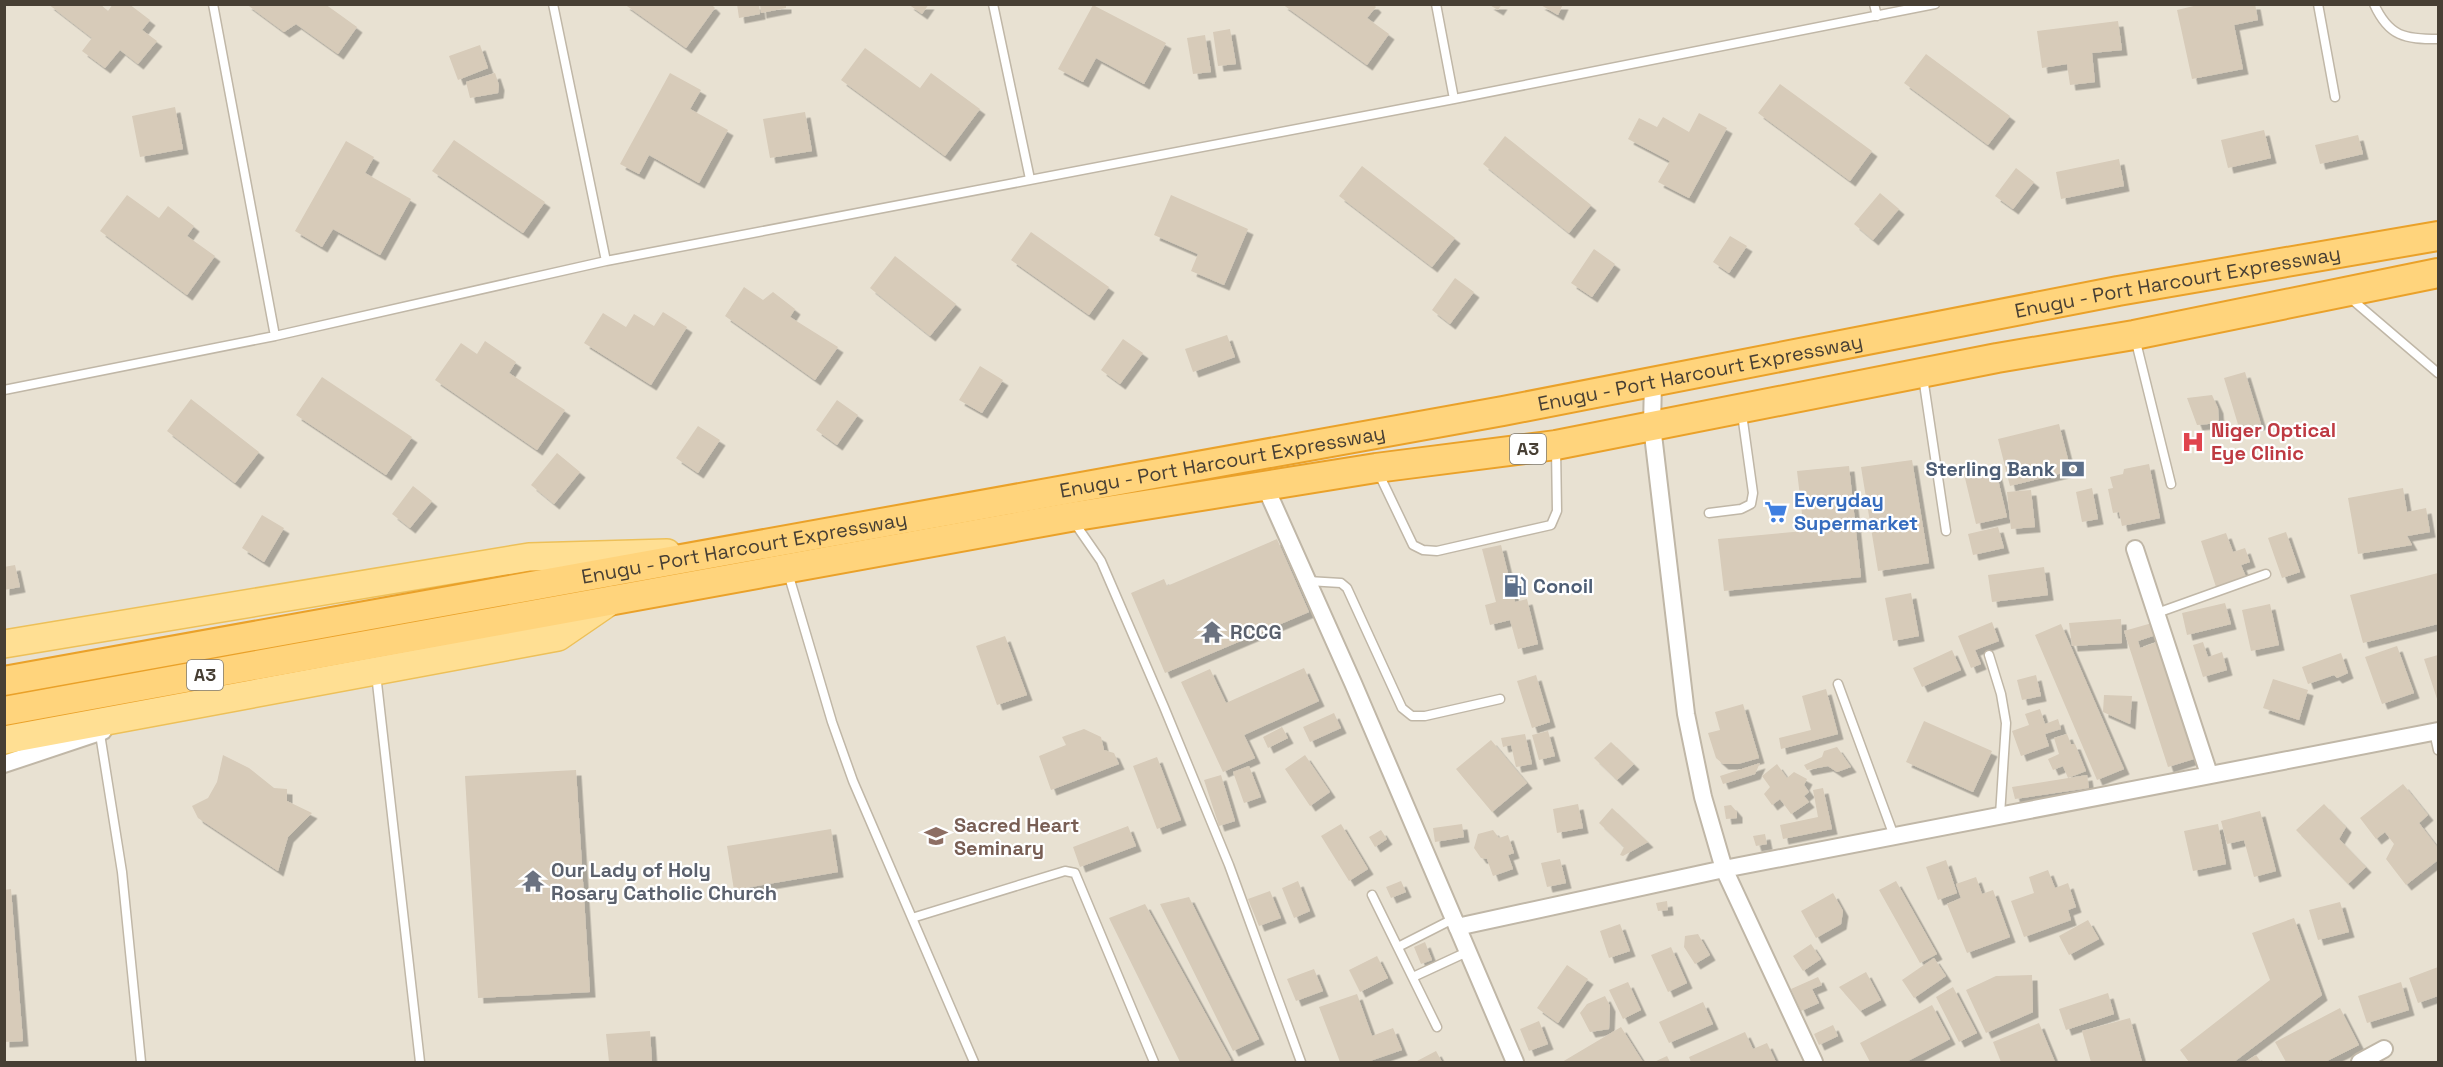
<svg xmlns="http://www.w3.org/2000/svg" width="2443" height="1067" viewBox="0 0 2443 1067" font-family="'Space Grotesk',sans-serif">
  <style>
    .residential { fill: #e8e1d2 }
    .building { fill: #d7cbb9; filter: url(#shadow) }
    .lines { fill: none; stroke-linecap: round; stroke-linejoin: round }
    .service-casing { stroke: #c0b7a7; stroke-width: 11 }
    .minor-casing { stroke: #c0b7a7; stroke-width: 20 }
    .primary-casing { stroke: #edc059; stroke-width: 30 }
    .trunk-casing { stroke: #eaa129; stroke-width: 32 }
    .service { stroke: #fff; stroke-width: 8 }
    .minor { stroke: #fff; stroke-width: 16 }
    .primary { stroke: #ffdf93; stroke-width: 27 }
    .trunk { stroke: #ffd47c; stroke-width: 28 }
    .labels { text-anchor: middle; stroke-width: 4.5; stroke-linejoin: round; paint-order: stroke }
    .shield { fill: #fff; stroke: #7e7971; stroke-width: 1.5 }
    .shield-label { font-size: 18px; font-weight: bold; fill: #473f34 }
    .street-label { font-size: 20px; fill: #473f34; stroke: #fff }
    .health-label { font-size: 20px; font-weight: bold; fill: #be3a42; stroke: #fff; text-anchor: start }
    .service-label { font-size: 20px; font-weight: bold; fill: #4e5e75; stroke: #fff; text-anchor: end }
    .shop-label { font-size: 20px; font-weight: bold; fill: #366cbe; stroke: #fff; text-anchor: start }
    .worship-label { font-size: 20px; font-weight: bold; fill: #5b616d; stroke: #fff; text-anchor: start }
    .education-label { font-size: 20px; font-weight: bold; fill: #785e54; stroke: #fff; text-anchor: start }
  </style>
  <defs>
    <filter id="shadow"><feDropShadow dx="5.5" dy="5.5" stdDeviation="0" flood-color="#0004"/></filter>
  </defs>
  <rect width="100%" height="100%" fill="#f4efe5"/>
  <path class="residential" d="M5,5H2438V1062H5Z"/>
  <path class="building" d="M48,4H100L108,11L113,4H129L150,20L142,30L157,41L138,64L120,50L105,68L82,51L92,38Z
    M246,4H325L357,27L338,54L296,24L284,32Z
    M624,4H711L715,8L686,48Z
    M737,4H759L760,14L739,18Z
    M760,4H786V8L761,13Z
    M908,4H929L922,14Z
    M1282,4H1373L1376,7L1367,18L1389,34L1367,65Z
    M1488,4H1502L1498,10Z
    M1539,4H1563L1558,15Z
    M2202,4H2255L2258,20L2234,25L2243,69L2192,79L2177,10Z
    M1093,5L1166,43L1144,84L1096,58L1083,82L1058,69Z
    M2118,21L2122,50L2092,53L2095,82L2070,85L2067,64L2042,68L2037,31Z
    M1230,29L1236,64L1218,66L1213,32Z
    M1205,35L1211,72L1193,74L1187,38Z
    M480,45L488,68L458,80L449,56Z
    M865,48L920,88L931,73L980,109L945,156L841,80Z
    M1926,54L2010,116L1988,145L1904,83Z
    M495,73L499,85L498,93L470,98L466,82Z
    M670,73L701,90L690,109L728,130L699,183L649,155L639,174L620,164Z
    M1780,84L1872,151L1850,181L1758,113Z
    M175,107L183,149L140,157L132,116Z
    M805,112L812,151L770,158L763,119Z
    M1699,113L1727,128L1689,198L1658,182L1670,161L1628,139L1639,118L1657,127L1663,117L1689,132Z
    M2264,130L2271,158L2228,168L2221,140Z
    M2358,135L2363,154L2320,164L2315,145Z
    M1505,136L1591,205L1569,233L1483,164Z
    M454,140L545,202L523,233L432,171Z
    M346,141L374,157L365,173L411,199L380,255L333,229L322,247L295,231Z
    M2119,159L2124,186L2061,199L2056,172Z
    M1362,166L1455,238L1432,267L1339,196Z
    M2016,168L2034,182L2013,209L1995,196Z
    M1880,193L1899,209L1873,240L1854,224Z
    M127,195L159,218L168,206L194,226L187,236L215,256L187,295L100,231Z
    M1171,195L1248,229L1224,285L1191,271L1198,254L1154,235Z
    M1031,232L1109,287L1089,315L1011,260Z
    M1730,236L1747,246L1729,273L1713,262Z
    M1594,249L1615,264L1592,297L1571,283Z
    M895,256L956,304L930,336L870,288Z
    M1455,278L1474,292L1450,324L1432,310Z
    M744,287L763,300L773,292L795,309L790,317L838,347L815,380L725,316Z
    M663,312L687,327L651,385L584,343L603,313L626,327L634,314L654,326Z
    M1227,335L1235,357L1193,372L1185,349Z
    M1123,339L1143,353L1120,384L1101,370Z
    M485,341L516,362L509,373L565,410L537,450L435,380L461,343L477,354Z
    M980,366L1003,380L982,413L959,400Z
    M2245,372L2261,424L2240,431L2224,378Z
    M322,377L412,437L386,475L296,415Z
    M2212,395L2218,408L2219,423L2197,425L2187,398Z
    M191,399L259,452L235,483L167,431Z
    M837,400L858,415L837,445L816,430Z
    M2059,424L2071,471L2010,486L1998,439Z
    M698,426L720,440L698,473L676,458Z
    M557,453L580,472L554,504L531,485Z
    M1912,460L1929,563L1878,571L1861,467Z
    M2149,464L2160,518L2122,526L2119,512L2113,513L2108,489L2113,488L2110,477L2123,474L2124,469Z
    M1849,466L1861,577L1724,591L1718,539L1804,531L1797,471Z
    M1995,467L2007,517L1976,524L1964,474Z
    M413,486L432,501L410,528L392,514Z
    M2092,488L2098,519L2082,522L2076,492Z
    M2403,488L2407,512L2426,508L2430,532L2407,536L2412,545L2358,554L2348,498Z
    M2031,490L2035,527L2011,529L2007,492Z
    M262,515L284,528L264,562L242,548Z
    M1998,527L2004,548L1973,555L1968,534Z
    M2286,532L2300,572L2282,578L2268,538Z
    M2226,533L2233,552L2245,548L2250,562L2241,565L2246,577L2216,587L2201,541Z
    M1277,539L1309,612L1165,673L1131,593L1164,579L1167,586Z
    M1501,545L1515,602L1527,599L1538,644L1518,649L1510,620L1490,625L1485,605L1496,602L1482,549Z
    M15,565L20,587L4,590V567Z
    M2044,567L2048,595L1992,602L1988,575Z
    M2438,573V624L2363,643L2350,595Z
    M1911,593L1919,636L1893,641L1885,598Z
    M2225,603L2231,624L2187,635L2182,613Z
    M2270,604L2279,645L2251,651L2242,610Z
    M2121,619L2122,643L2072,646L2069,623Z
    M1992,622L1999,641L1975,650L1981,664L1971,668L1958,636Z
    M2152,623L2156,635L2138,641L2140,648L2160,641L2197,758L2168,767L2124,631Z
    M2061,624L2124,769L2097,780L2035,635Z
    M1005,636L1027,695L997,705L976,646Z
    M2203,642L2208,657L2222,652L2227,670L2203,677L2193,645Z
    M2397,646L2414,693L2382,704L2365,657Z
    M1952,650L1961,670L1922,687L1913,668Z
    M2341,653L2348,673L2337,678L2334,675L2308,684L2302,667Z
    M2438,655V702L2424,659Z
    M1304,668L1319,701L1244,735L1255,758L1223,772L1181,682L1210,669L1226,703Z
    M1536,675L1550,722L1532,728L1517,681Z
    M2036,675L2041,696L2022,700L2017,680Z
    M2273,679L2308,690L2299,720L2263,708Z
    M1826,689L1838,734L1781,749L1779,738L1811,730L1802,696Z
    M2104,695L2132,696L2130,724L2103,712Z
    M1743,704L1759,758L1738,764H1723L1716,758L1708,733L1720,730L1715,712Z
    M2040,709L2045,724L2058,719L2061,729L2045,734L2049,746L2021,756L2012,731L2029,725L2025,714Z
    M1334,713L1341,728L1310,742L1303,727Z
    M1924,721L1992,751L1973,792L1906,762Z
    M1282,727L1288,738L1268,748L1263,737Z
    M1084,729L1101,737L1104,750L1114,753L1119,764L1051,790L1039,756L1066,745L1062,737Z
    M1548,731L1555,756L1539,760L1532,735Z
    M1525,734L1532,764L1516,767L1511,745L1503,747L1501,738Z
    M2067,734L2071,744H2075L2086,771L2068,778L2063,766L2053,770L2048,759L2059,754L2054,738Z
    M1491,740L1527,783L1492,812L1456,769Z
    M1611,742L1634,764L1617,780L1594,758Z
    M1837,747L1851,767L1837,772L1828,766L1807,770L1804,765L1822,757L1824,751Z
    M223,755L249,768L274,788L287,789V801L312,813L288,837L278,871L198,818L192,806L208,798L217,782Z
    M1305,755L1330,792L1310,806L1285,769Z
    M1157,757L1181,820L1157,829L1133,766Z
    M1760,763L1755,774L1723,784L1720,776Z
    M1777,764L1787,778L1794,772L1807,779L1804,785L1809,792L1804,796L1809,802L1791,814L1780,799L1772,805L1764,794L1770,787L1762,776Z
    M1249,766L1261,797L1244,803L1233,772Z
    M576,770L590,992L478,998L465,776Z
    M1221,775L1235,821L1219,826L1204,780Z
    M2087,775L2089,788L2015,799L2012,787Z
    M2403,784L2428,815L2419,823L2438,848V860L2406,885L2386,859L2394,844L2385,832L2376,839L2360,818Z
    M1823,788L1832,829L1783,839L1780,825L1818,817L1813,790Z
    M1578,804L1583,828L1557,833L1553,809Z
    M2324,804L2346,827L2339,839L2366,867L2348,884L2296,830Z
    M1731,805L1737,812V818L1726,819L1724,806Z
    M1612,808L1648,842L1623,856L1620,855L1624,847L1599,823Z
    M2260,811L2276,871L2254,877L2244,840L2227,844L2221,821Z
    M1341,824L1368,869L1349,881L1321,836Z
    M1462,824L1464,837L1435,842L1433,828Z
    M2218,824L2226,864L2193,871L2184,831Z
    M1128,826L1136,846L1080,867L1073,847Z
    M831,829L838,872L734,890L727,846Z
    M1381,830L1387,839L1375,847L1369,837Z
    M1493,830L1499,838L1508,835L1514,853L1508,855L1513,869L1493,876L1487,859L1481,858L1474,848L1478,834Z
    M1765,834L1767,844L1756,846L1753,836Z
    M1560,859L1566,883L1547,887L1541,863Z
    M1946,860L1957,893L1938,900L1926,867Z
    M2048,870L2055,888L2068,883L2076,907L2068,910L2071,920L2024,937L2011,901L2034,893L2029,877Z
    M1976,877L1982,894L1993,890L2010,937L1967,953L1947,904L1961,898L1956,884Z
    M1298,881L1310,911L1294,918L1282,888Z
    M1401,881L1406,892L1391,898L1386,887Z
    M1896,881L1937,954L1920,963L1879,890Z
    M11,889L23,1041L4,1042V890Z
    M1270,891L1281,918L1259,926L1248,899Z
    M1833,893L1843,911L1841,924L1816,938L1801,911Z
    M1189,897L1259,1039L1233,1051L1160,904Z
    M1667,901L1668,910L1658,911L1656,903Z
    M2340,902L2349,932L2318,940L2309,910Z
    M1145,904L1231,1060L1224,1062H1180L1109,918Z
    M2294,918L2322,995L2234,1062H2189L2180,1050L2270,980L2252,933Z
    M2088,920L2099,939L2069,955L2059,936Z
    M1620,924L1630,951L1609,958L1600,931Z
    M1698,934L1710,955L1695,964L1684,947L1685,936Z
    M1425,942L1432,960L1421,964L1414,947Z
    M1811,944L1821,959L1803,971L1793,956Z
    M1671,947L1687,983L1668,992L1651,955Z
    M1377,956L1388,978L1360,992L1349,970Z
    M1934,958L1946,976L1914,998L1902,980Z
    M1567,965L1588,979L1558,1023L1537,1008Z
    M2438,967V996L2418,1003L2409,978Z
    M1314,969L1323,991L1296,1001L1287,979Z
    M1866,972L1881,1000L1860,1011L1839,987Z
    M2032,975L2033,1012L1986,1033L1966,990L1996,976Z
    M1818,977L1822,985L1812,989L1819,1003L1801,1011L1791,989Z
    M1628,982L1641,1010L1623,1019L1609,990Z
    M2401,982L2409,1010L2367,1023L2358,996Z
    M1953,987L1977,1033L1959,1042L1936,997Z
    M2108,993L2114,1014L2066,1030L2059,1009Z
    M1357,994L1372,1036L1393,1028L1402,1050L1367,1062H1340L1319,1007Z
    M1605,996L1610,1006L1609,1029L1590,1032L1580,1013L1587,1004Z
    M1703,1002L1713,1024L1669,1043L1659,1022Z
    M1932,1005L1950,1039L1906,1062H1870L1860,1043Z
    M2340,1008L2359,1045L2325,1062H2286L2275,1042Z
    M2130,1018L2142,1062H2091L2082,1031Z
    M1539,1021L1548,1044L1529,1051L1520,1029Z
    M2039,1023L2055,1062H2001L1993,1042Z
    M1833,1025L1838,1036L1819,1045L1814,1034Z
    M1621,1027L1643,1062H1562Z
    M650,1031L652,1062H609L606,1034Z
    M1745,1032L1753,1049L1767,1043L1776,1062H1691L1689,1057Z
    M1436,1051L1442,1062H1418L1417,1061Z
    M2256,1055L2261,1062H2245Z
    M1667,1056L1670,1062H1654Z"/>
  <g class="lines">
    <g class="service-casing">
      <path id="service" d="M213,4L275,336
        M553,4L606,261
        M993,4L1030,179
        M1436,4L1454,99
        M1874,4L1877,16
        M2318,4L2335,97
        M2374,4C2389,37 2405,39 2438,39
        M2349,297L2438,373
        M2135,338L2171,484
        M1923,377L1946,531
        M4,390L275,336L606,261L1454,99L1935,4
        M1378,472L1413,545L1423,550L1437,551L1551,525L1557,511L1556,448
        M1709,513L1741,509L1751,504L1753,493L1742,414
        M1074,522L1101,561L1164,707L1229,865L1301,1062
        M788,573L832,722L853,781L974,1062
        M1308,581L1341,583L1347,588L1402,708L1412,716H1425L1500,699
        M2157,613L2266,574
        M1989,655L2001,694L2006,723L2000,815
        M376,674L420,1062
        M1838,684L1894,836
        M2434,732L2438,750
        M100,734L122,872L141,1062
        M1372,895L1437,1027
        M912,918L1065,871L1075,873L1154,1062
        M1398,947L1453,919
        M1413,977L1467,952"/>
    </g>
    <g class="minor-casing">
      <path id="minor" d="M1653,381L1652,426L1686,714L1703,797L1724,869L1814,1062
        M1265,486L1353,683L1515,1062
        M2135,549L2209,774
        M4,764L103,731
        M1457,927L1724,869L2438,731
        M2360,1062L2384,1049"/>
    </g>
    <g class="primary-casing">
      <path id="primary" d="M4,644L529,557L667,553
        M4,740L558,637L612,600"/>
    </g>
    <g class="trunk-casing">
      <g id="trunk">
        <path id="s1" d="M4,681L1503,411L2118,291L2438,236"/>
        <path d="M4,711L1070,517L1376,468L1556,445L1997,358L2134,335L2438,273"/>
      </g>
    </g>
    <use href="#service" class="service"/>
    <use href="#minor" class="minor"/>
    <use href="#primary" class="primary"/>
    <use href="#trunk" class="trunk"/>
  </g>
  <defs>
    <g id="hospital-bare" transform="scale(1.8)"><path d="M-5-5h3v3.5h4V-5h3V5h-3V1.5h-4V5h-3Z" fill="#e0444e" stroke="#fff" stroke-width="2.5" paint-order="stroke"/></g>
    <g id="bank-bare" transform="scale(1.8)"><path d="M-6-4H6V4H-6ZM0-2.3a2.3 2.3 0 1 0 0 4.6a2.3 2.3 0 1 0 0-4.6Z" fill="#5c6f8a" stroke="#fff" stroke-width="2.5" paint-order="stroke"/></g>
    <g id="supermarket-bare" transform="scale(1.8)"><path d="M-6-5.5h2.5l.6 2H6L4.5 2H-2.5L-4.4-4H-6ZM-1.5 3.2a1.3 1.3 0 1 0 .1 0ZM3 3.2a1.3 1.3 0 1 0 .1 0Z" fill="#3f7fe0" stroke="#fff" stroke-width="2.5" paint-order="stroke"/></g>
    <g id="fuel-bare" transform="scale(1.8)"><path d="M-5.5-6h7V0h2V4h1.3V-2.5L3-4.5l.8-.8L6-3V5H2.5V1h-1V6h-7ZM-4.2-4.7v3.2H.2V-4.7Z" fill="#5c6f8a" stroke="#fff" stroke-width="2.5" paint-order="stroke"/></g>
    <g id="temple-bare" transform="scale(1.8)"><path d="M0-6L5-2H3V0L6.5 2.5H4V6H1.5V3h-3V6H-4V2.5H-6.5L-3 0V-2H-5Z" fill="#6b7280" stroke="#fff" stroke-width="2.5" paint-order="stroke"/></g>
    <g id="university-bare" transform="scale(1.8)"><path d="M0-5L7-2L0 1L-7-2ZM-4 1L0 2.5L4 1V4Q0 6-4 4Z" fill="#8d6e63" stroke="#fff" stroke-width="2.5" paint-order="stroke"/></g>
  </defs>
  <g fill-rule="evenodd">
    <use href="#hospital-bare" x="2193" y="442"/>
    <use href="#bank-bare" x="2073" y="469"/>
    <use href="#supermarket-bare" x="1776" y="512"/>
    <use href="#fuel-bare" x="1515" y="586"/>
    <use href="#temple-bare" x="1212" y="632"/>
    <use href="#university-bare" x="936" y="836"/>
    <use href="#temple-bare" x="533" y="881"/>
  </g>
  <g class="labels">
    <g class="shield">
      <rect x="1510" y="434" width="36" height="30" rx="4.5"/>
      <rect x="187" y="660" width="36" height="30" rx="4.5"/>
    </g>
    <g class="shield-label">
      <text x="1528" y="455">A3</text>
      <text x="205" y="681">A3</text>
    </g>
    <g class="street-label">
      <text dy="7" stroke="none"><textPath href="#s1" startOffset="2210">Enugu - Port Harcourt Expressway</textPath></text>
      <text dy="7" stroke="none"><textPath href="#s1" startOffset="1724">Enugu - Port Harcourt Expressway</textPath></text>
      <text dy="7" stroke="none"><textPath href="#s1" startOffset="1238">Enugu - Port Harcourt Expressway</textPath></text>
      <text dy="7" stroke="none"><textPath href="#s1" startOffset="752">Enugu - Port Harcourt Expressway</textPath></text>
    </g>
    <g class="health-label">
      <text x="2211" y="437">Niger Optical<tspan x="2211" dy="23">Eye Clinic</tspan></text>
    </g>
    <g class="service-label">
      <text x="2055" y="476">Sterling Bank</text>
      <text x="1533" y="593" text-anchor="start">Conoil</text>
    </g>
    <g class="shop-label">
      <text x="1794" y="507">Everyday<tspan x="1794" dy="23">Supermarket</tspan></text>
    </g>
    <g class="worship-label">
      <text x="1230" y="639">RCCG</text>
      <text x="551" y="877">Our Lady of Holy<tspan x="551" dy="23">Rosary Catholic Church</tspan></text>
    </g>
    <g class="education-label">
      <text x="954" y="832">Sacred Heart<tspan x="954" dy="23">Seminary</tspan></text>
    </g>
  </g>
  <rect width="2443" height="1067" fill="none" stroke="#473f34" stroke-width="12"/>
</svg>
